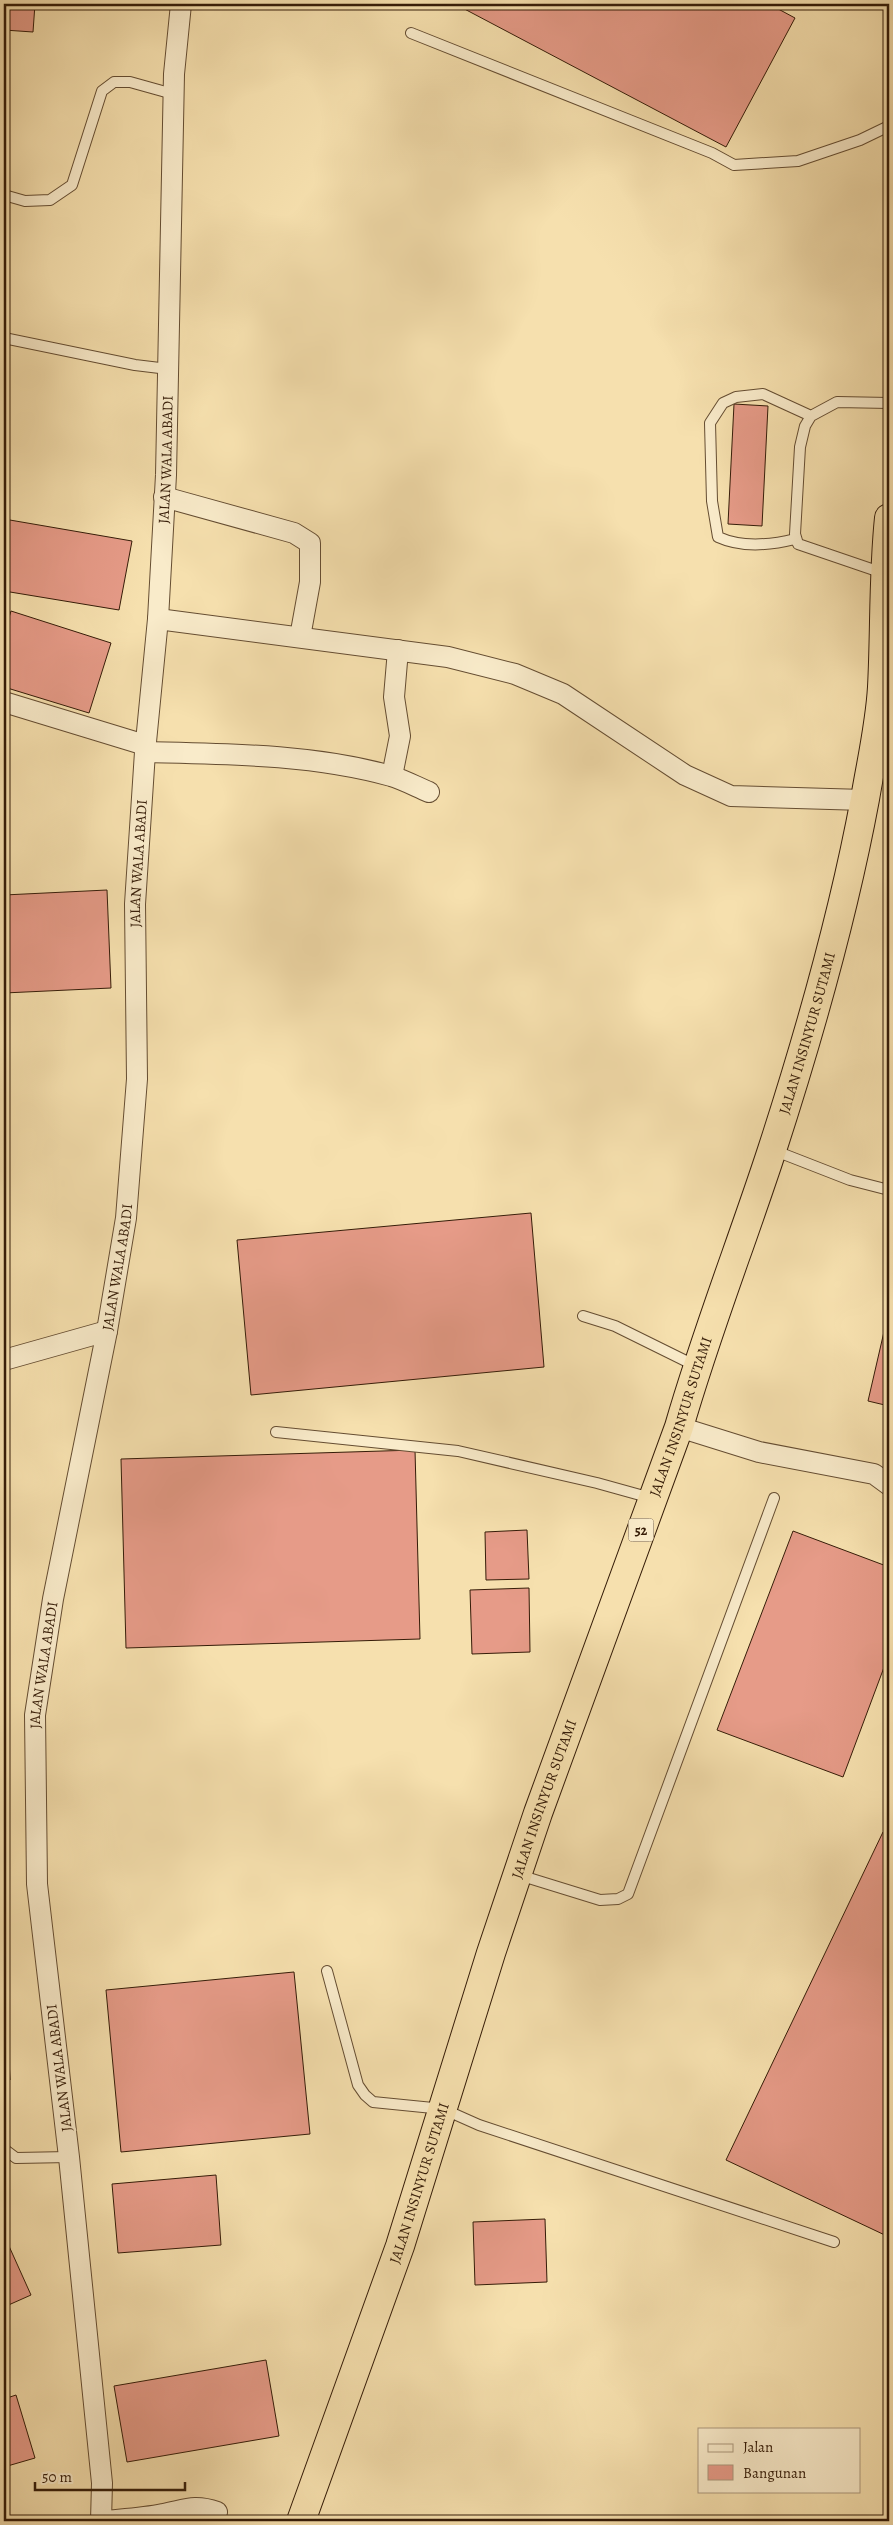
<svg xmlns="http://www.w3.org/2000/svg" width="893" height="2525" viewBox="0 0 893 2525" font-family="Alegreya,serif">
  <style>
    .building { fill: #e69b88; stroke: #351c08 }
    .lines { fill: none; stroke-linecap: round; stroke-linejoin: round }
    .service-casing { stroke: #654d32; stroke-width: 12 }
    .minor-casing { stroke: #654d32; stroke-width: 22 }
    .trunk-casing { stroke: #351c08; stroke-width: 30 }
    .service { stroke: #f9ebca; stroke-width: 10 }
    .minor { stroke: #f9ebca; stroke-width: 20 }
    .trunk { stroke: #f6e0ae; stroke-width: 28 }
    .labels { text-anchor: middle; stroke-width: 5; stroke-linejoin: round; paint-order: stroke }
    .shield { fill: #f9ebca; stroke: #705a42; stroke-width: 1 }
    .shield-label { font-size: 14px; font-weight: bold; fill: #351c08 }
    .street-label { font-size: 15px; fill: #351c08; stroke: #f9ebca }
  </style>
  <rect width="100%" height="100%" fill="#f6e0ae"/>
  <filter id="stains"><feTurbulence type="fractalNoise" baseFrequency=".004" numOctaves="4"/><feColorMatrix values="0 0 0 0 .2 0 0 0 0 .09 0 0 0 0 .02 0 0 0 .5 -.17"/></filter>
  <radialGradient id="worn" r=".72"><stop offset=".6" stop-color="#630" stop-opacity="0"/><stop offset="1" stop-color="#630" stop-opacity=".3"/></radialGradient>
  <path class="building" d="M4,4H35L33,32L4,30Z
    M455,4H769L795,18L726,147Z
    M734,404L768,406L762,526L728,524Z
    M4,519L132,541L119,610L4,591Z
    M11,611L111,643L89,713L4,687V626L6,627Z
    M107,890L111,988L4,993V895Z
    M531,1213L544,1367L251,1395L237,1240Z
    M889,1310V1406L868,1401Z
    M415,1450L420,1639L126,1648L121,1459Z
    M527,1530L529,1579L486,1580L485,1532Z
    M793,1531L889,1567V1654L843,1777L717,1730Z
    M529,1588L530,1652L472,1654L470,1590Z
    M883,1832L889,1834V2237L726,2160Z
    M294,1972L310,2134L121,2152L106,1990Z
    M4,1993H6L10,2080H4Z
    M216,2175L221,2245L118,2253L112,2184Z
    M545,2219L547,2282L475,2285L473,2222Z
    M4,2235L31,2295L4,2307Z
    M266,2360L279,2436L127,2462L114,2386Z
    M16,2395L35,2458L4,2467V2399Z"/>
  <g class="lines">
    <g class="service-casing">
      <path id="service" d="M411,33L712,153L734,165L798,161L860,140L889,126
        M4,195L25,201L50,200L72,185L102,91L114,82H130L173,94
        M4,338L135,365L168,369
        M795,539C771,545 742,548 718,537L712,501L710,423L723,403L736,397L763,394L811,416
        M883,573L798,544L795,534L800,447L805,426L811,416L837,402L889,403
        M773,1150L850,1180L889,1190
        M583,1316L615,1326L696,1366
        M276,1432L458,1451L597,1483L651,1498
        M519,1875L600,1900L618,1899L628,1894L774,1498
        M327,1971L358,2085L365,2095L373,2102L443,2109L479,2125L834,2242
        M4,2149L16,2158L69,2157"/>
    </g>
    <g class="minor-casing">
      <g id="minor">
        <path d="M164,497L294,533L310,543V582L300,637"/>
        <path d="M158,619L448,657L515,674L563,694L685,775L731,796L864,800"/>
        <path d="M4,702L145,745"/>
        <path d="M145,752C226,754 311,754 391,776C404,780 417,787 429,792"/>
        <path d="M392,776L400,736L394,697L398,650"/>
        <path d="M4,1360L107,1331"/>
        <path d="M679,1427L759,1452L874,1474L889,1485"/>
        <path id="s1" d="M101,2521L102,2483L69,2157L37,1884L35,1715L53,1599L107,1331L126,1218L137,1079L135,904L145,752L158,619L166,475L174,74L181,4"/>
        <path d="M104,2521C124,2519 144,2518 163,2514C185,2510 194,2504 217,2512"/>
      </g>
    </g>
    <g class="trunk-casing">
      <g id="trunk">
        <path id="s2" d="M301,2521L400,2246L491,1953L538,1813L679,1427C706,1333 742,1242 772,1150C809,1036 843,917 865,799C871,763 880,724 882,687C885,631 883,575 889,518"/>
      </g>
    </g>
    <use href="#service" class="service"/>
    <use href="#minor" class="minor"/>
    <use href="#trunk" class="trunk"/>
  </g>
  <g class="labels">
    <rect class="shield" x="628.5" y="1518.5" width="25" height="23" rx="4"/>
    <g class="shield-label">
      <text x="641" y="1535">52</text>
    </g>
    <g class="street-label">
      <text dy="5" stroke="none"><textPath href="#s1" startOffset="2075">JALAN WALA ABADI</textPath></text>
      <text dy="5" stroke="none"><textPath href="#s1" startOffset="1670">JALAN WALA ABADI</textPath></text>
      <text dy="5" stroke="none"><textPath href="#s2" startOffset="1572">JALAN INSINYUR SUTAMI</textPath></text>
      <text dy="5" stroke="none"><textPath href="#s1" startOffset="1265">JALAN WALA ABADI</textPath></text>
      <text dy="5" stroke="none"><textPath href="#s2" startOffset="1168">JALAN INSINYUR SUTAMI</textPath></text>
      <text dy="5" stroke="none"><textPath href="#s1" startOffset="860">JALAN WALA ABADI</textPath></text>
      <text dy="5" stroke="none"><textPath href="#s2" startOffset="762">JALAN INSINYUR SUTAMI</textPath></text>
      <text transform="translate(59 2068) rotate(-97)" y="5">JALAN WALA ABADI</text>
      <text dy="5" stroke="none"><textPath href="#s2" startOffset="358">JALAN INSINYUR SUTAMI</textPath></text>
    </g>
  </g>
  <rect width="893" height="2525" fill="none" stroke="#f6e0ae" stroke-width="20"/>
  <rect x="5" y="5" width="883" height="2515" fill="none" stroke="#351c08" stroke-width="2.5"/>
  <rect x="10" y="10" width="873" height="2505" fill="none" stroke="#351c08"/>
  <rect x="698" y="2428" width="162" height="65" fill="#f9ebca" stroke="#ab987c"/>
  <rect x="708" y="2444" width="25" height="8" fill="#f9ebca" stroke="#ab987c"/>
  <text x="743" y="2452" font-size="15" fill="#351c08">Jalan</text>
  <rect x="708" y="2465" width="25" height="15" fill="#e69b88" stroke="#ab987c"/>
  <text x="743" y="2478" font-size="15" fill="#351c08">Bangunan</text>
  <path d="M35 2482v8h150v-8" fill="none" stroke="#351c08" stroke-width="2.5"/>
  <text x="42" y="2482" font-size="15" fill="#351c08" stroke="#f9ebca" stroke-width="4" paint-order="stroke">50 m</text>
  <rect width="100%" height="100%" filter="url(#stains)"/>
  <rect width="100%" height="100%" fill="url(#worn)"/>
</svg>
